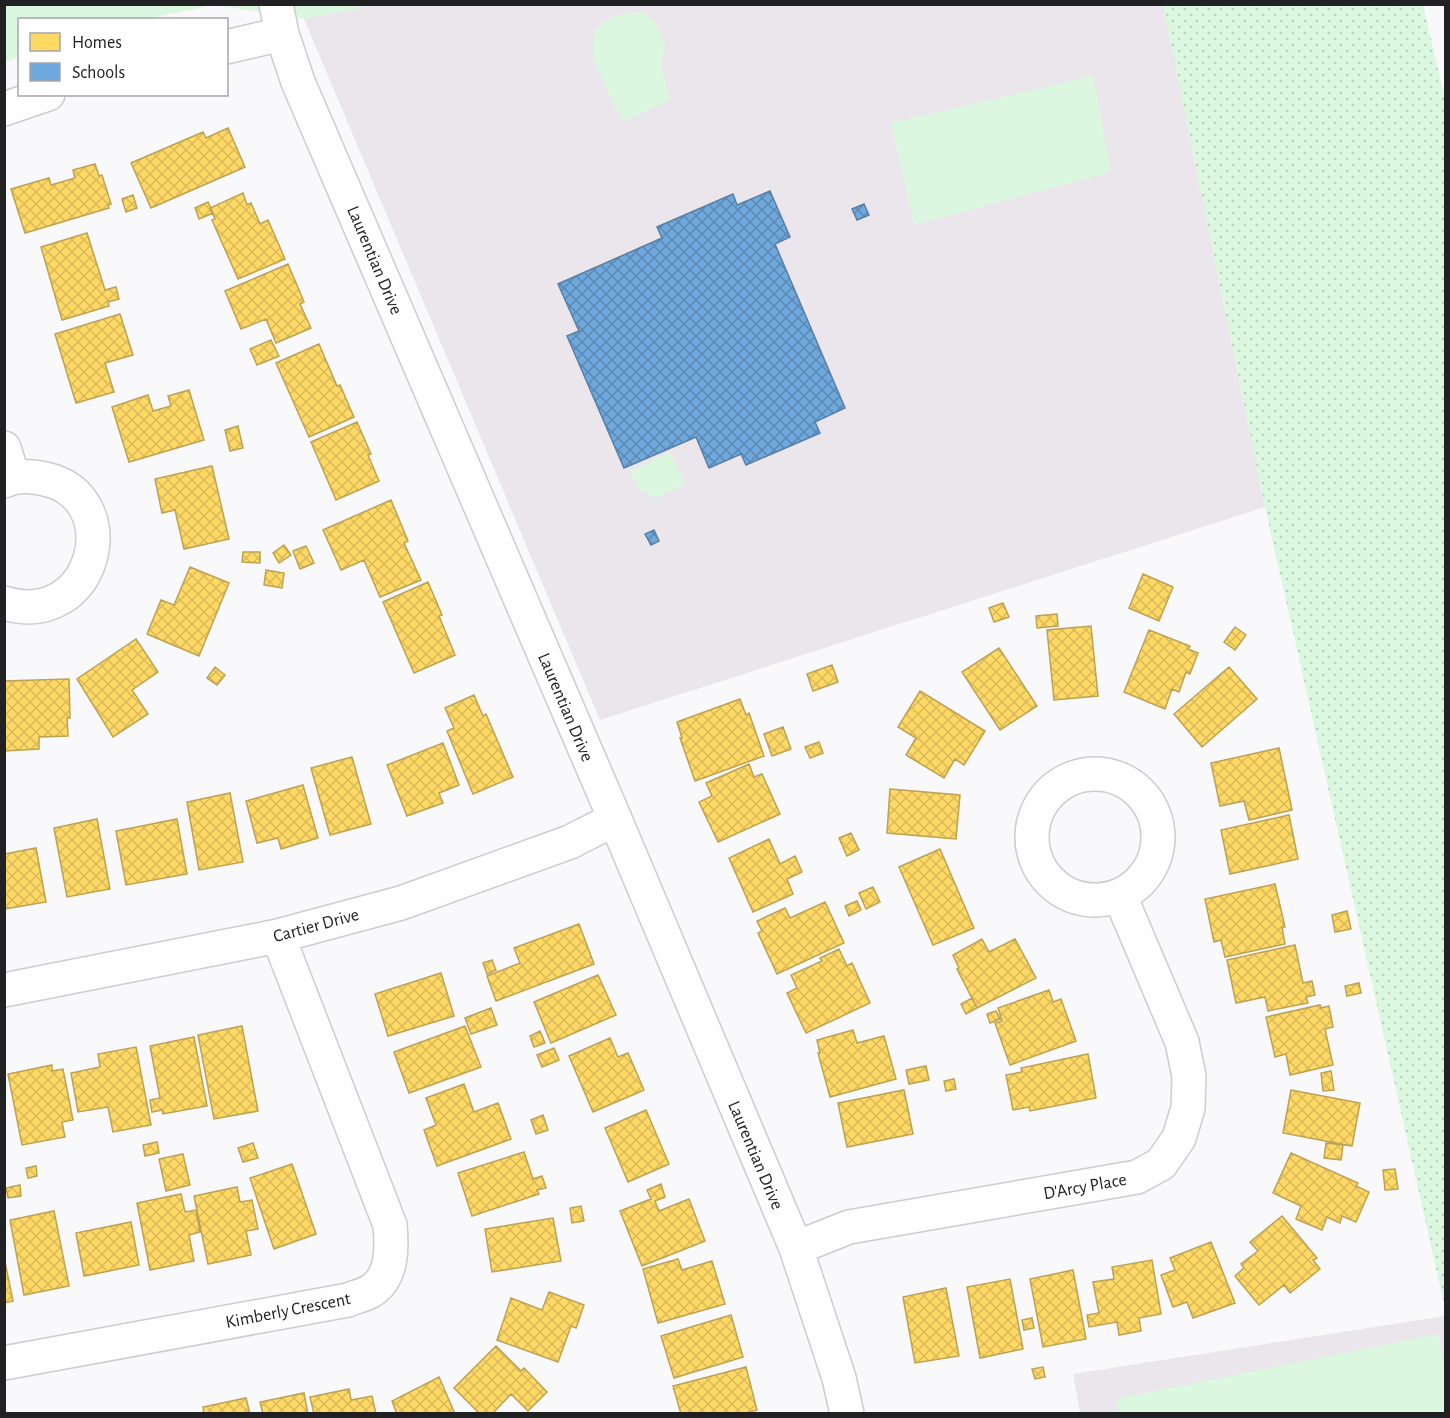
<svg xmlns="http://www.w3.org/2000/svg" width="1450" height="1418" viewBox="0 0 1450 1418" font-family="'Alegreya Sans',sans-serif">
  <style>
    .built { fill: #eae6ec }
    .grass { fill: url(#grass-dots) }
    .park { fill: #dcf7df }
    .homes { fill: url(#homes-cross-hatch); stroke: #bca252; stroke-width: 1.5 }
    .schools { fill: url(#schools-cross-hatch); stroke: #587fa4; stroke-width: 1.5 }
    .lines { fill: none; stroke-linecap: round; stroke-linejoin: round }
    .minor-casing { stroke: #cdccce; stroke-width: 36 }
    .minor { stroke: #fefefe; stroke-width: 33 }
    .labels { text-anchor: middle; stroke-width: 6; stroke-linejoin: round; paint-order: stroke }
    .street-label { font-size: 18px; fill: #212022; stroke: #fff }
  </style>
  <defs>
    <pattern id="grass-dots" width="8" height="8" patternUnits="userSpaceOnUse" patternTransform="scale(1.5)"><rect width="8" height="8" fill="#dcf7df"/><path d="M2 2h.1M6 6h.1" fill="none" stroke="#bcd3bf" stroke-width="1.8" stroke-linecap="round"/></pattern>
    <pattern id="homes-cross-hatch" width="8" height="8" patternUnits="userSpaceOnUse" patternTransform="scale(1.5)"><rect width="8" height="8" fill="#ffd966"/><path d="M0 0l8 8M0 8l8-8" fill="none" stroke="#daba58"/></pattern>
    <pattern id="schools-cross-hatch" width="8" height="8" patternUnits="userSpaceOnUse" patternTransform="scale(1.5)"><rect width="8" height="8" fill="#6fa8dc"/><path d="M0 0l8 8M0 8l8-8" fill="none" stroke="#5b88b2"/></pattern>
  </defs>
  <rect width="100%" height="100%" fill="#f9f8fa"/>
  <path class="built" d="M374,4L1163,5L1265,507L600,720L304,19Z
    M1445,1316V1413H1080L1073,1374Z"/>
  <path class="grass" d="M1163,5H1423L1445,99V1308L1265,507Z"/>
  <path class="park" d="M5,5H374L304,19L214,5L147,19L20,20L19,57L5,62Z
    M642,12L655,22L665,44L661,65L670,100L622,122L593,57L595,29L613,16Z
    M1093,76L1111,172L914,225L891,123Z
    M670,452L685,484L655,498L639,489L630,472Z
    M1438,1334L1445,1370V1413H1119L1116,1399Z"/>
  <path class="homes" d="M228,128L245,167L151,208L131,163L203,132L206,138Z
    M95,164L99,176L102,175L111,204L108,205L109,208L25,233L11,189L49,178L51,185L75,178L73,170Z
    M243,193L247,205L251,203L260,224L268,220L285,259L238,279L212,220L215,219L210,208Z
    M133,195L137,208L126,212L122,199Z
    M208,202L213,213L199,219L195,208Z
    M87,233L105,290L116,287L119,299L108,302L109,306L62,320L41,247Z
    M288,264L304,302L300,304L311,328L276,343L266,319L241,329L225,291Z
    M120,314L133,355L105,363L114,392L76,403L55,334Z
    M271,340L279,356L257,365L250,349Z
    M319,344L337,386L340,385L354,417L309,437L276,363Z
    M189,390L204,440L129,462L112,407L148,395L153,411L171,406L168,396Z
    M357,422L371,454L368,455L379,481L336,500L311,442Z
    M238,426L243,448L230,451L225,430Z
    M212,466L229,539L184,549L175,510L162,513L155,479Z
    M391,500L408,541L404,543L421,580L380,597L364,560L341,570L323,530Z
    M284,545L291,555L279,563L273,553Z
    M306,546L314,563L300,569L293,551Z
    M243,552H260V563L242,562Z
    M190,567L229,583L199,656L147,634L161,600L174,605Z
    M266,570L284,573L282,588L264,585Z
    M1143,574L1173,587L1159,621L1129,608Z
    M428,582L442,615L439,616L455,655L414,673L383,602Z
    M1003,603L1009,617L994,622L989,608Z
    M1057,614L1058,626L1037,628L1036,616Z
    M1091,626L1098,696L1054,700L1047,630Z
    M1235,627L1246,635L1235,650L1224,642Z
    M1149,630L1190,646L1188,649L1198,653L1190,674L1186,672L1179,692L1172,689L1165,709L1124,692Z
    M136,639L158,672L132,690L148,714L113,737L77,679Z
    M999,648L1037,706L1000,730L962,672Z
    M832,665L838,682L813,691L807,674Z
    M215,667L225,675L217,685L207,678Z
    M1229,667L1257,699L1202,747L1174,714Z
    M69,679L70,718H67L68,736L39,737V749L4,751V681Z
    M920,691L985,731L964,765L955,759L944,778L906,755L916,738L898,727Z
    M474,695L483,716L486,714L513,777L473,794L447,731L454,728L445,708Z
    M740,699L746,715L749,713L764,756L695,781L680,738H682L677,722Z
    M783,727L791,749L772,756L764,734Z
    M819,742L823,753L810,758L805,747Z
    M443,743L459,785L439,793L443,803L407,816L387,765Z
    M1279,748L1292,810L1249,820L1244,801L1220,806L1211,763Z
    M352,757L371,824L330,835L311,768Z
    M749,764L754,777L762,774L780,814L718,842L699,802L712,796L706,783Z
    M303,785L318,838L281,849L278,838L257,843L246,801Z
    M890,789L960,795L956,839L887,833Z
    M230,793L243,862L199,870L187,802Z
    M1289,815L1298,859L1230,874L1221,830Z
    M97,819L110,889L67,897L54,828Z
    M177,819L187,874L126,885L116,831Z
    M851,833L859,850L847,856L839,838Z
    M769,839L780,864L795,856L802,872L787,879L793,894L753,912L729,858Z
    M36,848L46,902L4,909V854Z
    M940,849L974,928L933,945L899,867Z
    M1275,884L1285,927H1282L1285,944L1225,957L1221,940L1214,942L1205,899Z
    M873,887L880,902L866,909L859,893Z
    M857,901L861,910L849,916L845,906Z
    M825,902L844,943L777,974L758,933L762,931L757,921L785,908L790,918Z
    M1347,911L1351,929L1335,932L1332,915Z
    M579,924L594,964L496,1001L487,976L520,963L514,948Z
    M982,939L989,952L1015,939L1036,978L977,1008L957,969L959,968L953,955Z
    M1295,945L1303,983L1312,981L1315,995L1306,997L1308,1003L1268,1011L1265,997L1236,1003L1227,960Z
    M839,949L847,966L852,963L870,1003L806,1033L787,993L797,988L791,975L822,961L820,958Z
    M492,960L496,970L487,974L483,963Z
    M441,973L454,1016L388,1036L375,994Z
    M598,975L616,1015L551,1043L534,1002Z
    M1359,983L1361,993L1347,996L1345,986Z
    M1049,990L1053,1002L1061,999L1076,1041L1010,1065L995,1023L1002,1021L998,1008Z
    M972,998L977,1008L966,1014L961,1004Z
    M1320,1005L1321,1008L1329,1006L1333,1027L1325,1029L1333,1065L1290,1075L1286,1054L1275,1057L1266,1017Z
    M491,1008L497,1025L471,1034L465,1018Z
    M996,1011L1000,1019L990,1023L987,1014Z
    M242,1026L258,1111L214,1119L198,1035Z
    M465,1026L481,1067L409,1093L394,1052Z
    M853,1030L857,1043L884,1036L896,1079L830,1097L818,1053H820L817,1040Z
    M540,1031L545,1043L534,1047L530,1036Z
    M194,1037L207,1106L163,1114L162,1110L152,1112L150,1100L160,1098L150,1046Z
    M610,1038L618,1057L628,1053L644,1090L593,1112L569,1056Z
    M136,1047L151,1125L113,1132L108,1107L78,1112L71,1073L100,1067L98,1054Z
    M554,1048L559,1060L542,1067L537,1055Z
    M1088,1054L1096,1098L1030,1111L1029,1107L1013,1110L1006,1075L1022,1072L1021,1068Z
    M52,1065V1071L63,1069L73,1120L62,1122L65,1137L22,1145L8,1074Z
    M926,1066L929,1080L909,1084L906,1070Z
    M1331,1071L1334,1090L1323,1091L1321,1073Z
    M954,1079L956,1089L946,1091L944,1081Z
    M464,1084L474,1112L498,1103L511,1139L437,1166L424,1130L436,1125L426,1098Z
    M904,1090L913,1134L847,1147L838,1103Z
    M1291,1090L1360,1103L1352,1146L1283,1133Z
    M646,1110L669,1164L628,1182L605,1128Z
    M543,1115L548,1130L536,1134L531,1120Z
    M157,1142L159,1153L145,1156L143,1145Z
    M253,1143L258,1158L243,1162L238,1148Z
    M1326,1143L1343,1145L1341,1160L1324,1158Z
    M524,1152L533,1179L542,1176L546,1188L537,1190L539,1194L472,1216L458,1173Z
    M1291,1153L1358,1183L1356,1186L1369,1192L1356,1222L1342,1216L1340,1223L1327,1217L1322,1230L1296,1219L1301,1206L1273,1193Z
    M183,1154L190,1185L166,1191L159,1159Z
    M292,1164L316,1234L274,1249L250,1178Z
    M36,1166L37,1176L28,1178L26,1168Z
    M1395,1169L1398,1189L1385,1190L1383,1170Z
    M661,1184L665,1197L655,1201L659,1211L689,1199L705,1241L642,1266L620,1211L651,1199L647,1190Z
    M20,1185L21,1196L8,1198L6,1188Z
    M237,1187L240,1202L252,1200L258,1229L246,1231L251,1255L208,1264L194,1196Z
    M181,1194L185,1212L196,1210L200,1232L189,1235L194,1261L150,1270L137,1203Z
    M581,1206L584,1221L572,1223L570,1208Z
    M54,1211L69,1286L24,1295L10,1220Z
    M1282,1216L1317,1258L1313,1260L1320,1269L1290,1293L1284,1285L1259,1305L1235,1276L1244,1268L1241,1264L1258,1251L1250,1242Z
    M553,1218L561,1261L492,1272L485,1229Z
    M131,1222L139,1265L84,1276L76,1233Z
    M1211,1242L1235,1303L1193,1318L1187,1302L1173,1307L1161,1275L1175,1270L1170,1258Z
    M4,1257L13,1301L4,1303Z
    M678,1259L682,1270L712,1261L725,1304L658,1323L643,1269Z
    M1152,1260L1161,1314L1139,1318L1141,1331L1119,1335L1117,1322L1089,1327L1087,1315L1099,1313L1093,1282L1114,1279L1112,1267Z
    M1073,1270L1086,1339L1043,1347L1030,1279Z
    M1010,1279L1023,1349L980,1358L967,1287Z
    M946,1288L959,1356L915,1363L903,1297Z
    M549,1292L584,1305L576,1328L571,1326L558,1362L497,1340L511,1298L542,1310Z
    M731,1315L743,1357L674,1378L661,1336Z
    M1032,1318L1034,1328L1024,1330L1022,1320Z
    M496,1346L521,1371L524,1368L547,1392L528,1411L511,1394L492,1414H480L454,1388Z
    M746,1367L757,1410L744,1414H681L673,1386Z
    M1043,1367L1045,1377L1035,1379L1032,1369Z
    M439,1377L455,1414H397L392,1401Z
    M349,1389L351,1400L372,1396L376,1414H314L310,1397Z
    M304,1393L308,1414H263L260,1402Z
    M246,1398L250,1414H204L203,1407Z"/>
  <path class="schools" d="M770,191L790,237L775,244L845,408L815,422L820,433L746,465L741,454L709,468L696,437L624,468L567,336L579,331L558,284L662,238L657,227L733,194L737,205Z
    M864,204L869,215L857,220L852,209Z
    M654,530L659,541L651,545L645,534Z"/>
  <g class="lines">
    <g class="minor-casing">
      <path id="minor" d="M276,4L282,34L298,82L615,819L796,1248L839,1378L847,1414
        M226,47L282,34
        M4,109L48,94
        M4,448L13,477
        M4,481C18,475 30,476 45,479C128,497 96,631 4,603
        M1032 837a63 63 0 1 1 126 0a63 63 0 1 1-126 0Z
        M4,990L278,936L401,903L570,842L615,819
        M796,1248L849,1227L1137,1177L1161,1164L1179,1138L1188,1108L1189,1076L1182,1042L1120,896
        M4,1363L348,1300C355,1297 364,1295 371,1291C393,1277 392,1247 390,1225L278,936"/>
    </g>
    <use href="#minor" class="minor"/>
  </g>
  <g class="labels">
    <g class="street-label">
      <text transform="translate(375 260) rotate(67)" y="6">Laurentian Drive</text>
      <text transform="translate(566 707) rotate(67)" y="6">Laurentian Drive</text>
      <text transform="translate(316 925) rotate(-15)" y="6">Cartier Drive</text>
      <text transform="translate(756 1155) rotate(67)" y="6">Laurentian Drive</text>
      <text transform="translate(1085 1186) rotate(-10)" y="6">D'Arcy Place</text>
      <text transform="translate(288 1310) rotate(-11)" y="6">Kimberly Crescent</text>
    </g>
  </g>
  <rect width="1450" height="1418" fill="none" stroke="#212022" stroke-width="12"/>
  <rect x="18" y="18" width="210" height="78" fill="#ffffff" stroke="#a6a6a7" stroke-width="1.5"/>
  <rect x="30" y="33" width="30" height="18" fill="#ffd966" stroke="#a6a6a7" stroke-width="1.5"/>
  <text x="72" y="48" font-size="18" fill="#212022">Homes</text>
  <rect x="30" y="63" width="30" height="18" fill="#6fa8dc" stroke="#a6a6a7" stroke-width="1.5"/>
  <text x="72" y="78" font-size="18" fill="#212022">Schools</text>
</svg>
